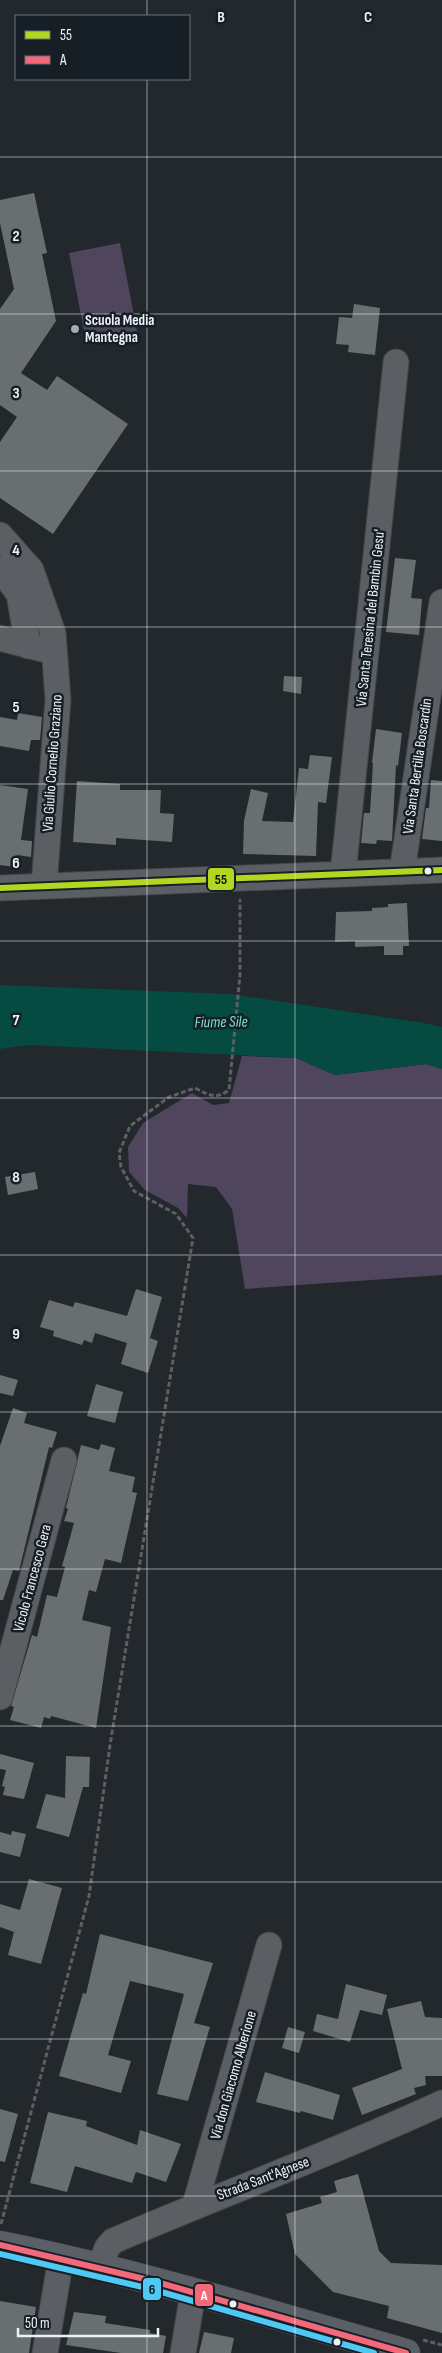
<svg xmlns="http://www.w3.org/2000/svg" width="442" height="2353" viewBox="0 0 442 2353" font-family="'Sofia Sans Condensed',sans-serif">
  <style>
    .green { fill: #4f455c }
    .water { fill: #054b41 }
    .building { fill: #696f71 }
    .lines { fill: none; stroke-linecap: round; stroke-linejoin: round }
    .minor-casing { stroke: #414649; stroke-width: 27 }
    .major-casing { stroke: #414649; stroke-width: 29 }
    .path { stroke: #5c5f63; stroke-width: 3; stroke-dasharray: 5 2.5; stroke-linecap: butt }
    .minor { stroke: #5b5f63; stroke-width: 25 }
    .major { stroke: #5a5f66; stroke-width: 28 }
    .bus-1-casing { stroke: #161f26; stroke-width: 10 }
    .bus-2-casing { stroke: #161f26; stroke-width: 10 }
    .bus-3-casing { stroke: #161f26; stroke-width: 10 }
    .bus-1 { stroke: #b3d621; stroke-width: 6 }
    .bus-2 { stroke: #f3687a; stroke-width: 6 }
    .bus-3 { stroke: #50c8f4; stroke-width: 6 }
    .grid { fill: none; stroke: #ebf1f6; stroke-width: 1; stroke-opacity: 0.55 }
    .poi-dot { fill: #a5abaf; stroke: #161f26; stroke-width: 2 }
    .bus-dot { fill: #ebf1f6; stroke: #161f26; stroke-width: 2 }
    .labels { text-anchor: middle; stroke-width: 5; stroke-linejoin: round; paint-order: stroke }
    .poi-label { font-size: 15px; font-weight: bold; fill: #ebf1f6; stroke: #161f26; text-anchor: start }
    .street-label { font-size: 15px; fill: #ebf1f6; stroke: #161f26 }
    .water-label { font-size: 16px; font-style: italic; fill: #7bdfca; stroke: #161f26 }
    .grid-label { font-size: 16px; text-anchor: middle; font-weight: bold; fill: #ebf1f6; stroke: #161f26; stroke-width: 5; stroke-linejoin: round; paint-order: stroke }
    .line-badge { stroke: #161f26; stroke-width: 2 }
    .badge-label { font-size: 14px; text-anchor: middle; font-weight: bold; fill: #fff }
    .pale-badge-label { font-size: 14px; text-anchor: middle; font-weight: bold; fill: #111 }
  </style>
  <rect width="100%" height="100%" fill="#23282c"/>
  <path class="green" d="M120,243L137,331L86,341L69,253Z
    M242,1056L296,1058L335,1075L426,1064L442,1069V1275L245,1289L232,1209L216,1187L188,1184L187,1218L178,1208L145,1190L129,1172L128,1147L143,1123L192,1093L213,1105L229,1103Z"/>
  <path class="water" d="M0,985L230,994L424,1023L442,1027V1069L426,1064L335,1075L296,1058L29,1045L0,1049Z"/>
  <path class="building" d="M34,193L47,253L42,254L56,321L21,373L47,390L57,376L128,424L53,534L0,498V442L17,417L0,405V309L14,289L0,223V200Z
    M354,304L380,308L375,355L348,352L349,345L336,344L339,317L352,318Z
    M395,558L416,560L411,598L422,599L419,635L386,632Z
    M284,676L302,677L301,694L283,691Z
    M18,713L42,717L40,740H31L29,751L0,746V717L17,720Z
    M376,729L402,733L398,766L396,765L392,841L377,840L376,844L361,843L364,813H370L373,763H372Z
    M310,755L332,757L326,803L318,802L316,856L243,854L244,821L251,789L268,793L262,821L293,822L299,768L308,769Z
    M431,780L442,781V841L422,839L426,808H429Z
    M77,781L120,784V790H161L160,813L174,814L172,842L116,838V845L73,842Z
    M0,785L28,789L21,840L32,841L31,857L17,855L15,867L0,865Z
    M407,903L409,946H403V955H384V946L355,947V941L335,942L336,912L372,911V908L388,907V904Z
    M35,1172L38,1189L8,1195L5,1177Z
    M136,1289L162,1297L150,1338L158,1341L148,1373L121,1364L127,1343L95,1333L92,1343L84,1340L82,1345L53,1336L54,1331L40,1327L49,1300L73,1307L75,1302L127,1316Z
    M0,1375L18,1380L13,1396L0,1393Z
    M96,1384L123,1392L115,1423L87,1416Z
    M13,1408L27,1413L24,1423L57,1432L52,1448L49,1447L19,1571L13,1570L3,1600H0V1446Z
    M101,1444L115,1448L109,1471L135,1477L132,1492L137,1493L121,1563L105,1559L96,1592L89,1590L82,1620L111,1627L96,1728L51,1716L50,1719L44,1717L41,1728L10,1720L14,1707L11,1706L32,1635L37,1637L47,1595L57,1597L65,1567L62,1566L74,1523L64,1521L68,1509L66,1508L81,1445L99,1450Z
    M0,1754L34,1763L24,1799L3,1795L5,1787L2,1786L6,1770L0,1769Z
    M66,1756L90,1757L89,1787H83L69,1837L36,1828L46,1794L65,1798Z
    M12,1831L26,1834L20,1857L0,1852V1832L11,1835Z
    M29,1879L62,1888L41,1964L8,1955L14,1932L0,1927V1904L20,1910Z
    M100,1934L213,1963L194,2023L210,2027L188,2101L157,2094L184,1994L130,1981L108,2055L131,2061L121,2093L59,2076L83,1993L86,1994Z
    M346,1984L387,1995L382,2015L360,2010L350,2042L313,2031L317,2014L338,2019Z
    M421,2001L425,2017L442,2018V2076H425L426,2085L414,2088L416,2094L362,2115L352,2088L402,2069L387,2009Z
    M288,2027L305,2032L299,2053L282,2048Z
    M265,2072L340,2095L333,2120L301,2111L300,2113L256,2102Z
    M0,2109L18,2114L5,2162L0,2161Z
    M48,2112L87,2121L86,2126L137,2145L140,2130L181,2144L166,2182L136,2172L132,2183L75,2166L67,2192L30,2183Z
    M358,2174L379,2251L391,2263L442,2265V2333L387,2318L389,2306L333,2292L295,2254L286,2214L322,2203L320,2197L337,2192L334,2181Z
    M0,2301L36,2307L29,2353H0Z
    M74,2312L106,2316L105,2323L150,2330V2333L166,2336L163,2353H121L66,2345Z
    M204,2332L234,2338L231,2353H199Z"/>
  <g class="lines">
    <g class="minor-casing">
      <path id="minor" d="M0,535L31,570L53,633L58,699L44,886
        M0,568L19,594L28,646
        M0,638L42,649
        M402,872L442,602
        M343,874L396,362
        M0,888L442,870
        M0,1697L64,1460
        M195,2205L269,1945
        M100,2268L107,2248L113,2241C222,2194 334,2153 442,2103
        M45,2353L61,2258
        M183,2353L193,2293"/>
    </g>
    <g class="major-casing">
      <path id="major" d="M0,2245C137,2272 272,2315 406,2353"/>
    </g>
    <path class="path" d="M1,2224L89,1896L110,1745L193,1238L176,1214L134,1191L121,1167L119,1153L130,1126L169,1097L195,1088C209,1095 216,1100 229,1090L240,975V899
      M423,2340L442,2345"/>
    <use href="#minor" class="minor"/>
    <use href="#major" class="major"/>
    <g class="bus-1-casing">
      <path id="bus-1" d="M0,888L442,870"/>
    </g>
    <g class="bus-2-casing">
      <path id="bus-2" d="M0,2245L153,2281L406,2353"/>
    </g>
    <g class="bus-3-casing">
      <path id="bus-3" d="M0,2254L151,2289L374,2353"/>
    </g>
    <use href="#bus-1" class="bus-1"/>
    <use href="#bus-2" class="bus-2"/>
    <use href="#bus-3" class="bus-3"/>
  </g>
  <path class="grid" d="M147,0V16M295,0V2353M147,79V2353M0,157H442M0,314H442M0,471H442M0,627H442M0,784H442M0,941H442M0,1098H442M0,1255H442M0,1412H442M0,1569H442M0,1726H442M0,1882H442M0,2039H442M0,2196H442"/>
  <circle class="poi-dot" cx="75" cy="329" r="5"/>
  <g class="bus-dot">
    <circle cx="428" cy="871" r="4.5"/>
    <circle cx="233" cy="2304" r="4.5"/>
    <circle cx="337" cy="2342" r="4.5"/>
  </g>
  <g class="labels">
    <g class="poi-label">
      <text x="85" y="325">Scuola Media<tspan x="85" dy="17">Mantegna</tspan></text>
    </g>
    <g class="street-label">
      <text transform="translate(370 618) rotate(-84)" y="5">Via Santa Teresina del Bambin Gesu'</text>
      <text transform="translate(52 763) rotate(-86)" y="5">Via Giulio Cornelio Graziano</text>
      <text transform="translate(417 766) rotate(-82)" y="5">Via Santa Bertilla Boscardin</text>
      <text transform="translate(32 1578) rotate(-75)" y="5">Vicolo Francesco Gera</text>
      <text transform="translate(233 2075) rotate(-74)" y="5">Via don Giacomo Alberione</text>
      <text transform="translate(263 2178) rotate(-21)" y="5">Strada Sant'Agnese</text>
    </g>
    <g class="water-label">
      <text transform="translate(221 1021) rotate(-1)" y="6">Fiume Sile</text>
    </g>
  </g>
  <g class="grid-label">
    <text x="221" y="22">B</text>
    <text x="368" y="22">C</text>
    <text x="16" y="241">2</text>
    <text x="16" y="398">3</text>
    <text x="16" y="555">4</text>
    <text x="16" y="712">5</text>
    <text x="16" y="868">6</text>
    <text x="16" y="1025">7</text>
    <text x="16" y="1182">8</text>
    <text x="16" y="1339">9</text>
  </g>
  <g class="line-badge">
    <rect x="207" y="867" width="28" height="24" rx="5" fill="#b3d621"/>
    <rect x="142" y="2277" width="20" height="24" rx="5" fill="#50c8f4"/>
    <rect x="194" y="2283" width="20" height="24" rx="5" fill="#f3687a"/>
  </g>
  <g class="badge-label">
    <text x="204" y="2300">A</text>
  </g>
  <g class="pale-badge-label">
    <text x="221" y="884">55</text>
    <text x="152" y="2294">6</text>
  </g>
  <rect x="15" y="15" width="175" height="65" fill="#161f26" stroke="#6b7379"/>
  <rect x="25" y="31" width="25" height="8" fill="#b3d621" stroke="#6b7379"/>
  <text x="60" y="40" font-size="15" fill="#ebf1f6">55</text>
  <rect x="25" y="56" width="25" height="8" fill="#f3687a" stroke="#6b7379"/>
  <text x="60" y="65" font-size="15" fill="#ebf1f6">A</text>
  <path d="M18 2328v8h140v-8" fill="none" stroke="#ebf1f6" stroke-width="2.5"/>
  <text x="25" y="2328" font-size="15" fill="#ebf1f6" stroke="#161f26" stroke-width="4" paint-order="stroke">50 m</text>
</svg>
